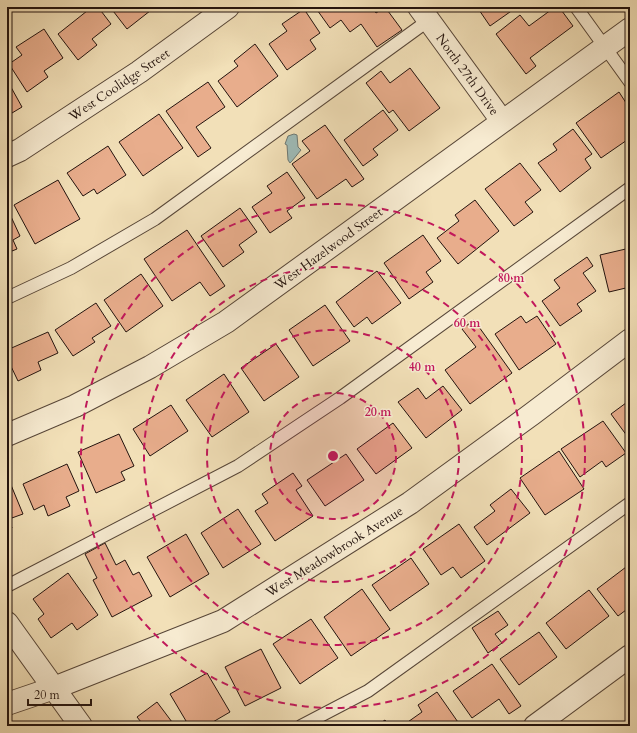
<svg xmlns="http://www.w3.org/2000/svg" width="637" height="733" viewBox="0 0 637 733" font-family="Cardo,serif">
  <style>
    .water { fill: #9ebbb7; stroke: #6d7873 }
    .building { fill: #e8ad8c; stroke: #23130e }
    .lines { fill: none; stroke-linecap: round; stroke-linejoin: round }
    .lane-casing { stroke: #574638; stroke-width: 14 }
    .street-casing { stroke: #574638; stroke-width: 24 }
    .lane { stroke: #f7ebd1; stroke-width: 12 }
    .street { stroke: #f7ebd1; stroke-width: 22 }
    .ring { fill: none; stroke: #c2185b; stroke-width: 2; stroke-dasharray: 7 5 }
    .labels { text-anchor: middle; stroke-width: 3; stroke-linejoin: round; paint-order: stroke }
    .street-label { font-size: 13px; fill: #23130e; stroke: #f7ebd1 }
    .centre { fill: #c2185b; stroke: #f7ebd1; stroke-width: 2 }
    .ring-label { font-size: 12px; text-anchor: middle; font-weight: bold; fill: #c2185b; stroke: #f7ebd1; stroke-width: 3; stroke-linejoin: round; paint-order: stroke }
  </style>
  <rect width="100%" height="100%" fill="#f2e0b8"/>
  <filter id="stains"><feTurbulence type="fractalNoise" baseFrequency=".005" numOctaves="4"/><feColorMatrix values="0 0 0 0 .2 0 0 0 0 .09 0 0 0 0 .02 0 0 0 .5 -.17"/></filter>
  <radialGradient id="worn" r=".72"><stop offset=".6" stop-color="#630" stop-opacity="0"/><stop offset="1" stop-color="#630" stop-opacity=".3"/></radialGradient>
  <path class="water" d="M294,134L297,135L298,147L301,150L292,161L290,163L288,160L287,145L285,144L288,136Z"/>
  <path class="building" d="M92,7H98L111,24L92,39L97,45L78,60L58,34Z
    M110,7H155L127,29Z
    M315,7H372L376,13L385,7L402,30L377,47L361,24L350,32L341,20L330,28Z
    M477,7H517L490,26Z
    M555,7H559L573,26L530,58L536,66L526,74L496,34L520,15L529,26Z
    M304,9L320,33L310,40L316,49L287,70L269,44L287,31L282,24Z
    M44,29L63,58L44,71L48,77L27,92L9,64L22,55L16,47Z
    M255,44L278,76L237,107L218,81L238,66L234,61Z
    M410,68L440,108L409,131L393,110L389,113L366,83L381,71L390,83Z
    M7,80L22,107L7,116Z
    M208,82L225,107L196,127L211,148L198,157L166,111Z
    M619,92L630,109V138L601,158L576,123Z
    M383,110L398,130L373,149L378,155L363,166L344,140Z
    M159,114L183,148L143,176L119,142Z
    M325,125L364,179L352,187L346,179L317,199L292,164L310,151L302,141Z
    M573,129L592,154L585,159L591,168L560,192L538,163L557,150L553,144Z
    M108,146L126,175L97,194L94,189L83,196L67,173Z
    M520,163L541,190L525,202L533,212L514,226L485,189Z
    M287,172L305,198L287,211L292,218L270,233L252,207L272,193L267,186Z
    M58,180L80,219L35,244L14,205Z
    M475,200L499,231L458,264L437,238L459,221L455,215Z
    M7,208L20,236L13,240L17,249L7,253Z
    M240,208L257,232L239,245L244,252L223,267L201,236Z
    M187,230L225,286L210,296L200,282L172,301L144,259Z
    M423,235L441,261L426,272L433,282L409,299L384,263Z
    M630,248V287L609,292L600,255Z
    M587,257L593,266L583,273L596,291L577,304L582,311L560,326L542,301L560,288L554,280Z
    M377,271L401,303L372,324L367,317L354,327L336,302Z
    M141,274L163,306L126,332L104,300Z
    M96,303L111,326L92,338L95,342L73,356L55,330Z
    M325,305L350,341L313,366L289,330Z
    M521,316L526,323L537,316L556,344L519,370L495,334Z
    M474,320L512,373L470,404L445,370L476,347L462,329Z
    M48,332L58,353L38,362L41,370L18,381L7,358V350Z
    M276,344L299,377L264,401L241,368Z
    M224,374L249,412L212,437L186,400Z
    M443,386L462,410L426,438L398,402L418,388L426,399Z
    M630,400V440L611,414Z
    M171,405L188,431L150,456L133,429Z
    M603,421L626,453L606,467L602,461L580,477L561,449Z
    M393,423L412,448L376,474L357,449Z
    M119,434L134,466L121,472L125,480L96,493L78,452Z
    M559,451L584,489L545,515L520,478Z
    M346,454L364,480L325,506L307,480Z
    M67,464L79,491L66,497L70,506L48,516L44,505L34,510L23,484Z
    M293,473L302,486L296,490L313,516L275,541L255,511L268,503L262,494Z
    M11,485L23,514L9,519L12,528L7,530V487Z
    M511,489L530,513L487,545L474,527L495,511L490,505Z
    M238,509L261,544L223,568L201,533Z
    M459,524L485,561L461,578L453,567L441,575L423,549Z
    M186,534L209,574L170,597L147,557Z
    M105,543L116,565L125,560L133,575L139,572L152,596L112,617L93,580L97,578L85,554Z
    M411,558L429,584L390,611L372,585Z
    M630,564V607L618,616L597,589Z
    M68,573L98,615L77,630L72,623L51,638L38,619L44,614L33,599Z
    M362,589L390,629L351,656L324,617Z
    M589,590L609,616L566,649L546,623Z
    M498,611L508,625L495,634L502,643L488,653L472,628Z
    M311,619L338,658L300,684L273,644Z
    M539,632L557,657L519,685L500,659Z
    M261,649L281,688L245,706L225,667Z
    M492,664L521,706L509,714L499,699L472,718L453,691Z
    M207,673L230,712L206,726H189L170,694Z
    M437,692L460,725L458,726H407L405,724L422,712L418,705Z
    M157,702L175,726H136L141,722L137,717Z
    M630,716V725L626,719Z
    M385,720L389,726H376Z"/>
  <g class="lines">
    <g class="lane-casing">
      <path id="lane" d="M576,7L630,82
        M7,298L71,268L155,219L429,20
        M7,586L238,466L340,398L630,188
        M301,726L368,691L630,503"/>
    </g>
    <g class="street-casing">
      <path id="street" d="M419,7L502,121
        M7,156L20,150L139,72L228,7
        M7,435L75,406L150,367L226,322L630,29
        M7,623L81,726
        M7,704L54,688L223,621L410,503L532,414L630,340
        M535,726L630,656"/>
    </g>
    <use href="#lane" class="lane"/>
    <use href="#street" class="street"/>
  </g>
  <circle cx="333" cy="456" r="63" fill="#c2185b" fill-opacity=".12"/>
  <g class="ring">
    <circle cx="333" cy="456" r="63"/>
    <circle cx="333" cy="456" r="126"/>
    <circle cx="333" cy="456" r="189"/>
    <circle cx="333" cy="456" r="252"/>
  </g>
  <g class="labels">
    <g class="street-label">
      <text transform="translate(468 74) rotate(54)" y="5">North 27th Drive</text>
      <text transform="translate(119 84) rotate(-34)" y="5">West Coolidge Street</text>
      <text transform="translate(328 248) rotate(-36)" y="5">West Hazelwood Street</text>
      <text transform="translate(334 551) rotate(-32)" y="5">West Meadowbrook Avenue</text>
    </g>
  </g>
  <circle cx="333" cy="456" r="6" class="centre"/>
  <g class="ring-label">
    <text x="511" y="282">80 m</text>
    <text x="467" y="327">60 m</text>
    <text x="422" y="371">40 m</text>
    <text x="378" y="416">20 m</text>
  </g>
  <rect width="637" height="733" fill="none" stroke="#f2e0b8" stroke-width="24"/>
  <rect x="8" y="8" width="621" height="717" fill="none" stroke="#23130e" stroke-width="2"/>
  <rect x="12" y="12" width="613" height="709" fill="none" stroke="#23130e"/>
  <path d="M28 699v6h63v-6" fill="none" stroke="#23130e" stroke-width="2"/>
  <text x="34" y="699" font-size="12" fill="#23130e" stroke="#f7ebd1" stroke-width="3" paint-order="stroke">20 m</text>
  <rect width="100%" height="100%" filter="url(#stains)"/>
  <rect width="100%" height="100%" fill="url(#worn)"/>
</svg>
